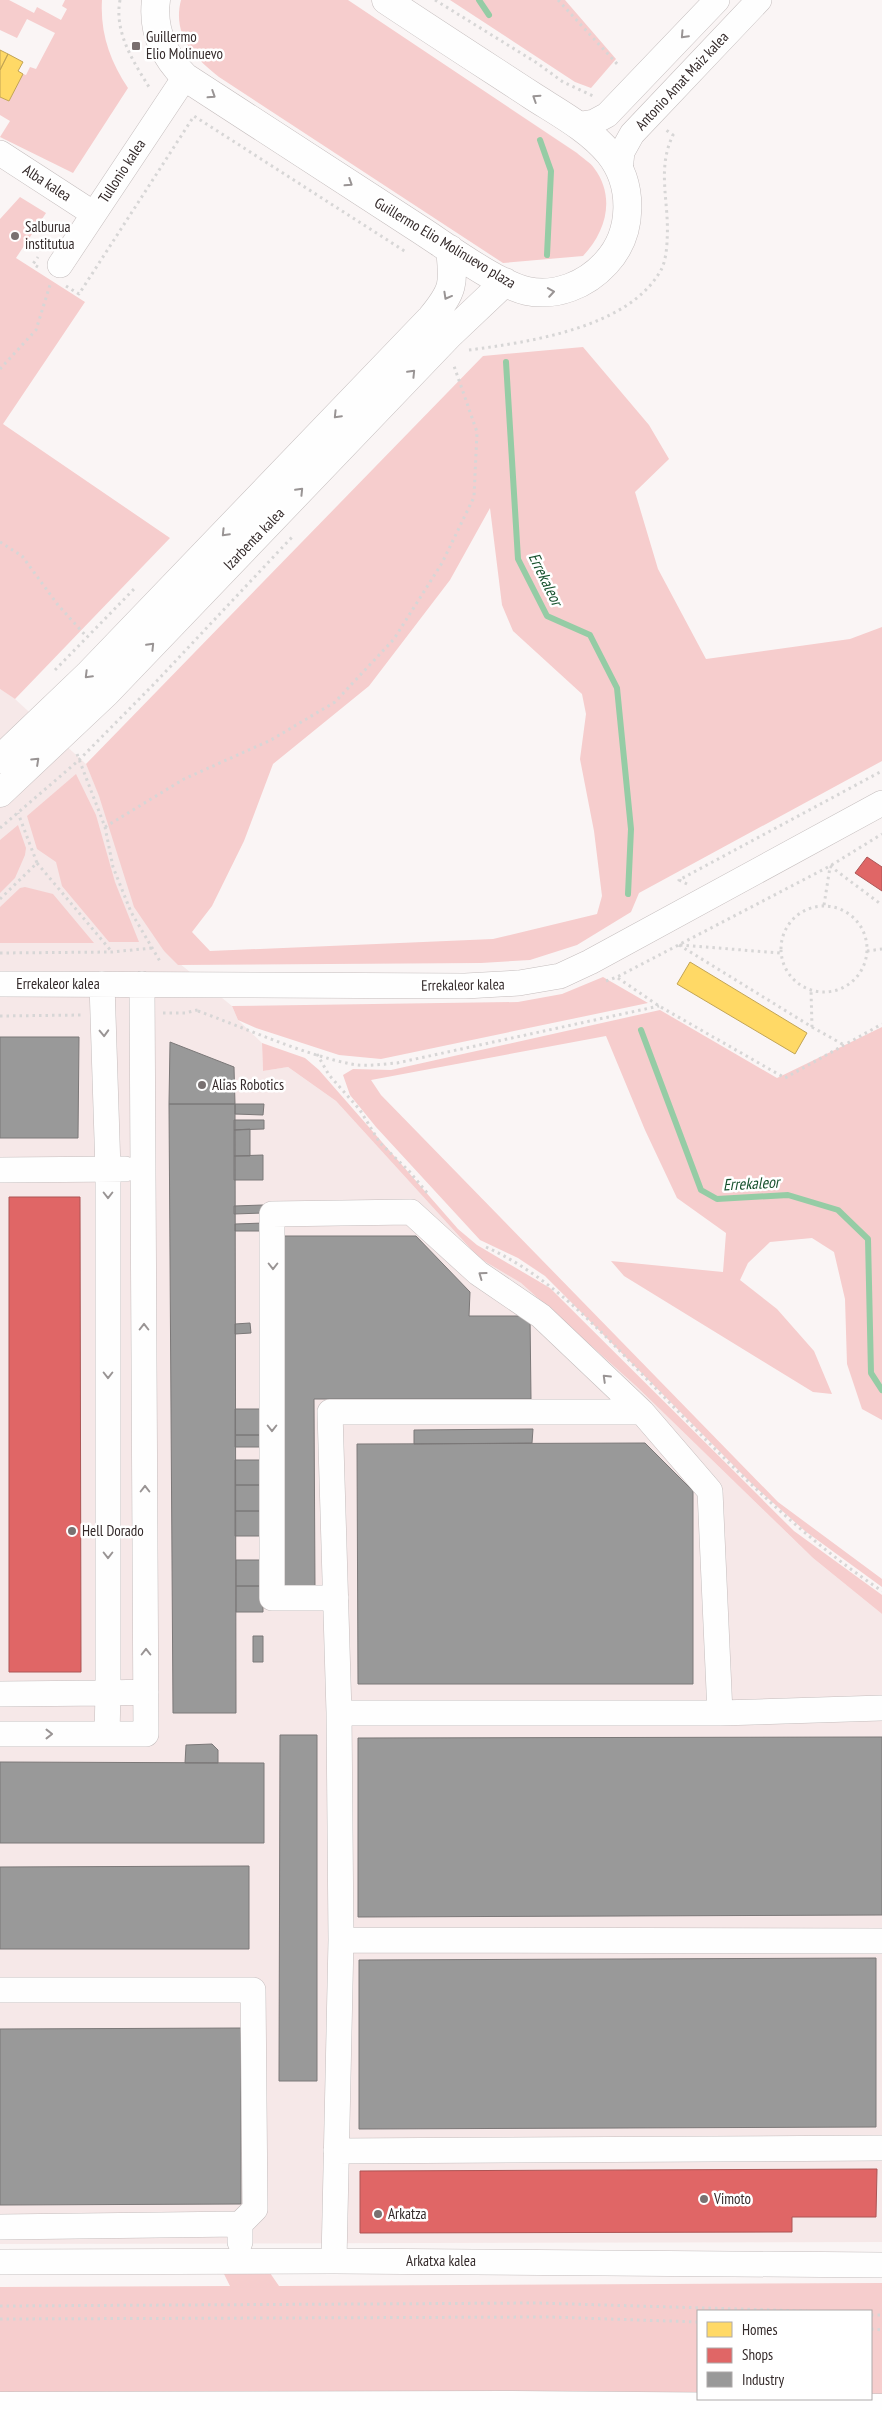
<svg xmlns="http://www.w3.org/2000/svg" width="882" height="2410" viewBox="0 0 882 2410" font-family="'PT Sans Narrow',sans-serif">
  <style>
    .built { fill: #f6e8e8 }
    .green { fill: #f6cdcd; fill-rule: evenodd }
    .homes { fill: #ffd966; stroke: #c2a454 }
    .shops { fill: #e06666; stroke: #ac5454 }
    .industry { fill: #999; stroke: #7b7878 }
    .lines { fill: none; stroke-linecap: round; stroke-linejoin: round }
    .stream { stroke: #95cca5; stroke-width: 6 }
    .minor-casing { stroke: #c4bdbd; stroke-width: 26 }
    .major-casing { stroke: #c4bdbd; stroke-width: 29 }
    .path { stroke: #d7d6d6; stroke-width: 3; stroke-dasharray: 2.5 4; stroke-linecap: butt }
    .minor { stroke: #fefefe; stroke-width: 25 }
    .major { stroke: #fefefe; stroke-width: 28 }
    .oneway { stroke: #999494 }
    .poi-dot { fill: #797171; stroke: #fff; stroke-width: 2 }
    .labels { text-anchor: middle; stroke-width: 5; stroke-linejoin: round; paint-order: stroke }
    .poi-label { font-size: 15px; fill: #342a2a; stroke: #fff; text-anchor: start }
    .street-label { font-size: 15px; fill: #342a2a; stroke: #fff }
    .water-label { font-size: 16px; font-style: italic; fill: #16512d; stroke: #fff }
  </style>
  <rect width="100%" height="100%" fill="#faf5f5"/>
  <path class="built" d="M0,689L15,699L86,764L164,951L232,1006L238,1020L262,1043L263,1071L288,1067L336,1101L479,1258L521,1283L636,1386L813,1558L882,1614V2242L0,2244Z"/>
  <path class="green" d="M0,0H9L34,13L37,7L61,20L67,9L62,6L65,0H102C100,33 110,61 128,88L73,173L0,137L10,121L0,115V97L9,101L23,74L26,75L30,67L36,69L55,33L27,19L17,38L0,30Z
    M181,0H348L577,153C582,158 590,162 594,168C616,197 606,232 583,256L503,263L219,77C194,57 172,35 181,0Z
    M450,0H565L616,59L591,88L575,82Z
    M20,197L46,213L16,258L85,302L3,424L170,538L15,699L0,689V219Z
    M583,347L649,425L669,459L635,492L658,569L706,659L850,639L882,627V761L639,893L631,912L577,945L530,960L481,963L178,965L164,951L134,907L99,796L86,764L483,356ZM490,508L502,605L513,631L582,694L586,714L580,759L594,831L602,896L597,914L493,939L210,951L192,932L212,906L244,841L273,764L369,686L450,580Z
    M76,774L96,815L115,882L139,942H109L62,886L56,862L37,849L27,816Z
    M18,825L26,848L25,855L15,878L0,893V840Z
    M25,887L53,894L94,943H0V907L20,888Z
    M603,977L648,1003L381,1059L339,1055L256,1028L238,1020L232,1006L518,1002L562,994Z
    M660,1010L777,1078L882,1027V1420L862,1409L847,1364L845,1299L834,1252L812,1238L770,1242L748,1263L740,1280L777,1309L814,1351L832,1394L813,1392L624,1276L611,1261L723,1272L726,1233L677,1198L645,1130L606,1036L371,1080L381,1095L778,1502L882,1579V1587L805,1531L753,1485L545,1276L518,1258L480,1240L376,1127L350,1095L343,1075L353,1069L391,1070Z
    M262,1043L305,1058L319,1070L458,1229L477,1245L550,1288L794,1531L882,1595V1614L813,1558L636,1386L521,1283L479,1258L336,1101L288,1067L263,1071Z
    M270,2273L279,2286L882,2283V2396L871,2395V2311H698V2394H0V2287L230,2286L224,2274Z"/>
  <path class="homes" d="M0,50L8,54L0,70Z
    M8,54L23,62L18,71L23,74L9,101L0,97V70Z
    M690,962L807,1033L795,1054L677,984Z"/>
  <path class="shops" d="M867,857L882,867V891L855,873Z
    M9,1197H80L81,1672H9Z
    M877,2169L876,2217H792V2232L360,2233V2171Z"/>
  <path class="industry" d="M0,1037H79L78,1138H0Z
    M170,1042L234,1067L235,1104H169Z
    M169,1104H235L236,1713H173Z
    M235,1104H264L263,1115L235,1114Z
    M234,1120H264V1129L234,1130Z
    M250,1129V1156H234V1130Z
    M263,1155V1180H234V1156Z
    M263,1205V1213L234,1214V1206Z
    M264,1223L263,1231H235V1224Z
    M277,1236H416L470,1292L469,1316H530L531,1399H314L315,1591H278Z
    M250,1323L251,1333L235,1334V1324Z
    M235,1409H262L263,1435H235Z
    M533,1429L532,1443L414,1444V1430Z
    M235,1435H263L262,1447H235Z
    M645,1443L693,1491V1684H358L357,1444Z
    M235,1460H262L263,1485H235Z
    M235,1485H263L262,1511H235Z
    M235,1511H262V1536H235Z
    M236,1560H263V1586H236Z
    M236,1586H263V1612H236Z
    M253,1636H263V1662H253Z
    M280,1735H317V2081H279Z
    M882,1737V1915L358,1917V1738Z
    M212,1744L218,1750V1763H185L186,1745Z
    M0,1762L264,1763V1843H0Z
    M249,1866V1949H0V1867Z
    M876,1958V2127L359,2129V1960Z
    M241,2028V2204L0,2205V2029Z"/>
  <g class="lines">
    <path class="stream" d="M479,0L489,15
      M540,140L551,171L547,255
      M506,362L518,559L547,616L590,635L617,688L631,829L628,894
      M641,1030L701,1190L717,1199L788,1195L838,1210L868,1239L871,1373L882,1390"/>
    <g class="minor-casing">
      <path id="minor" d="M576,125L594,122L607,115L717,0
        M0,153L94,214
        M620,170L622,152L632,134L759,0
        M60,265L185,77
        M0,984L465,986L519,983L560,976L590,962L882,803
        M0,1170L125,1169
        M336,1598H272V1214L411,1212L478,1273L541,1316L642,1412L710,1491L720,1713H339
        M0,1694L108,1693V1170L102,984
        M720,1713L882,1708
        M0,1734H146L142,984
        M107,1734L108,1693L146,1692
        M341,1940L882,1941
        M0,1990H253L255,2209L240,2224
        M336,2151L882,2148
        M0,2227L240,2224V2242
        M334,2261L341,1940L339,1713L330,1412H642
        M0,2262L334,2261L882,2265"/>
    </g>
    <g class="major-casing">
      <path id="major" d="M156,0C152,31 164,56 185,77C262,127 339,177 416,227C443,244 496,284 527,291C556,297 586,285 606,263C634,233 634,184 609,153C588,128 557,112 531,95C482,63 434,32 386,0
        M0,759L88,675L431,318C454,290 454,284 450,249
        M0,793L106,693L449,335L505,282
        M0,2406L512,2405L882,2408"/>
    </g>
    <path class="path" d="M120,0C114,32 133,61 149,87L148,89
      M435,0L537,63L563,82L593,96
      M558,0L619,66
      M38,267L33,264L38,257
      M66,286L79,294L194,116L406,252
      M469,350C529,342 629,328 661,270C665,263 667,249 667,241C670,204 656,170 673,135L666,130
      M0,369L36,330L50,285
      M0,542L22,556L58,605L87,637
      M55,670L136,587
      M77,754L105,827L113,867L131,912L161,963
      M105,827L184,779L271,740L335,702L394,639L442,563L474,497L477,432L454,366
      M0,828L78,761L153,685L294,535
      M37,863L112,952
      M830,866L882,905
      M687,884L679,880L882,771
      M0,899L37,863L18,813
      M824,905L830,867
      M781 949a43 43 0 1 1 86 0a43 43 0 1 1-86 0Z
      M679,945L812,1027L811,990
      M680,945L780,953
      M867,951L882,949
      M0,953L112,952L152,948
      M618,978L659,1006L785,1078L882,1024
      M606,981L617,977L830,866L882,834
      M198,1011C245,1028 302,1054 351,1064C366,1067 383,1064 397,1063L659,1006
      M163,1013H185L201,1009
      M0,1016L82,1015
      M812,1027L844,1045
      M317,1054L329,1075L360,1110L380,1143L409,1171L428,1194
      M486,1247C559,1280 612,1344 667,1400C734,1469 801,1537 882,1591
      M0,2306L537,2303L807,2311
      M871,2315H882
      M0,2319L550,2317L698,2322
      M871,2329L882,2330"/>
    <use href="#minor" class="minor"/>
    <use href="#major" class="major"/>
  </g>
  <defs><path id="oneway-chevron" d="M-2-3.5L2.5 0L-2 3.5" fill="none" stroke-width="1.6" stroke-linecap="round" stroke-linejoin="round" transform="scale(1.25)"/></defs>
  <g class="oneway">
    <use href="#oneway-chevron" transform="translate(684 35) rotate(133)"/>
    <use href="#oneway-chevron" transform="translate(212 95) rotate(33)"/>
    <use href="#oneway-chevron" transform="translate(536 98) rotate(-147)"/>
    <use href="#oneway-chevron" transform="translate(349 183) rotate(33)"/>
    <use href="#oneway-chevron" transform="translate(551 292) rotate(-9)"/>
    <use href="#oneway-chevron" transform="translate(447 296) rotate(119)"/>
    <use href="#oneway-chevron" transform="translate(412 373) rotate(-46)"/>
    <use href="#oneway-chevron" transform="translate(337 415) rotate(134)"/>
    <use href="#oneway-chevron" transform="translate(300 491) rotate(-46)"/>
    <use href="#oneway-chevron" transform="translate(225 533) rotate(134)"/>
    <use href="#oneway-chevron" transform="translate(151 646) rotate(-46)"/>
    <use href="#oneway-chevron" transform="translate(88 675) rotate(135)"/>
    <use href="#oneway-chevron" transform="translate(36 761) rotate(-43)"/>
    <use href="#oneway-chevron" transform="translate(104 1033) rotate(88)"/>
    <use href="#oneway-chevron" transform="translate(108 1195) rotate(90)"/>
    <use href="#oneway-chevron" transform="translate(273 1266) rotate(90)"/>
    <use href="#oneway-chevron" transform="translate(482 1275) rotate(-144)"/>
    <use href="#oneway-chevron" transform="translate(144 1327) rotate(-90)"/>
    <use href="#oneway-chevron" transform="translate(108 1375) rotate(90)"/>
    <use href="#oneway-chevron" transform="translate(606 1378) rotate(-136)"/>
    <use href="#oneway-chevron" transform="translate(272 1428) rotate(90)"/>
    <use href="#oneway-chevron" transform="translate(145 1489) rotate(-90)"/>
    <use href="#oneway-chevron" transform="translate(108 1555) rotate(90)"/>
    <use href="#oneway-chevron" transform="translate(146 1652) rotate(-90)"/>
    <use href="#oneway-chevron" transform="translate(49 1734)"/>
  </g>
  <g class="poi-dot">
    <rect x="131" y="41" width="10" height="10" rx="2.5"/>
    <circle cx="15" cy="236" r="5"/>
    <circle cx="202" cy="1085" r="5"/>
    <circle cx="72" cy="1531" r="5"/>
    <circle cx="704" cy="2199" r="5"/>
    <circle cx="378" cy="2214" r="5"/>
  </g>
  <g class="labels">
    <g class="poi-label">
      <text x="146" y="42">Guillermo<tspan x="146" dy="17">Elio Molinuevo</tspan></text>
      <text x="25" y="232">Salburua<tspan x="25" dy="17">institutua</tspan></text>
      <text x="212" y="1090">Alias Robotics</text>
      <text x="82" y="1536">Hell Dorado</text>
      <text x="714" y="2204">Vimoto</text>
      <text x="388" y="2219">Arkatza</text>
    </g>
    <g class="street-label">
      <text transform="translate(682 81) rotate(-47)" y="5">Antonio Amat Maiz kalea</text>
      <text transform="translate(122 171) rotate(-57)" y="5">Tullonio kalea</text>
      <text transform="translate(47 183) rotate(33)" y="5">Alba kalea</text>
      <text transform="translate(445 243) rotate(31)" y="5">Guillermo Elio Molinuevo plaza</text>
      <text transform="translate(254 539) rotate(-46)" y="5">Izarbenta kalea</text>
      <text x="58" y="989">Errekaleor kalea</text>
      <text transform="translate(463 985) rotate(-1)" y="5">Errekaleor kalea</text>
      <text x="441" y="2266">Arkatxa kalea</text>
    </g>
    <g class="water-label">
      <text transform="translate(546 579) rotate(64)" y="6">Errekaleor</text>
      <text transform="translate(751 1183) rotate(-3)" y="6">Errekaleor</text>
    </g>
  </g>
  <rect x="697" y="2310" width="175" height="90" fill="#ffffff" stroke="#aeaaaa"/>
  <rect x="707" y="2322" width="25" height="15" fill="#ffd966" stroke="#aeaaaa"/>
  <text x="742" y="2335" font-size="15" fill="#342a2a">Homes</text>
  <rect x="707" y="2348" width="25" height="15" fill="#e06666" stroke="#aeaaaa"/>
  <text x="742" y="2360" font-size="15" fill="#342a2a">Shops</text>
  <rect x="707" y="2372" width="25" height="15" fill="#999999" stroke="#aeaaaa"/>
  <text x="742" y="2385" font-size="15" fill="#342a2a">Industry</text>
</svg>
